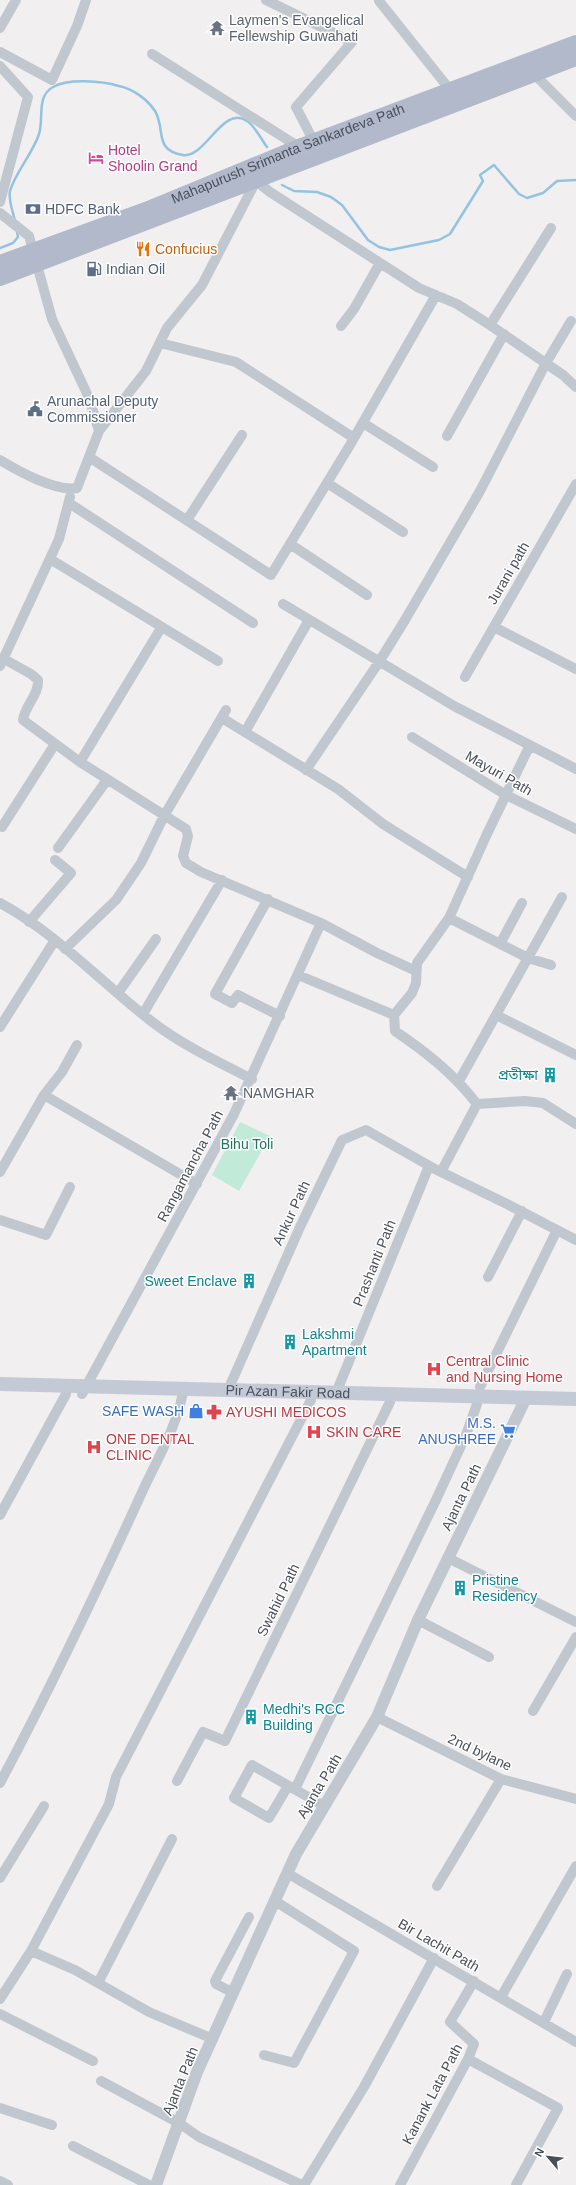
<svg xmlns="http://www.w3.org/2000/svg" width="576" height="2185" viewBox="0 0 576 2185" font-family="Helvetica,'Noto Sans Bengali',sans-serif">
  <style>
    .green { fill: #c2ead9 }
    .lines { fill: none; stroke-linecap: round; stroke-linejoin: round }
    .stream { stroke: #94c3e2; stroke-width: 2.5 }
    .minor { stroke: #c1c7cf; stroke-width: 10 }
    .tertiary { stroke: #c1c7cf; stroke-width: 12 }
    .secondary { stroke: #c4c9d6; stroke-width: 14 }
    .primary { stroke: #b1b9cb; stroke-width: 16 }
    .labels { text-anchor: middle; stroke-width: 3; stroke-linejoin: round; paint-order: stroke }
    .worship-label { font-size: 14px; fill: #5b616d; stroke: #fff; text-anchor: start }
    .hotel-label { font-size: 14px; fill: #b23c85; stroke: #fff; text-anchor: start }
    .street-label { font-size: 14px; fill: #494f5a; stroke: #fff }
    .service-label { font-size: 14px; fill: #4e5e75; stroke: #fff; text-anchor: start }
    .food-label { font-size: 14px; fill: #c56008; stroke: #fff; text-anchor: start }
    .culture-label { font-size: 14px; fill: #0d838f; stroke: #fff; text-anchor: start }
    .park-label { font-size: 14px; fill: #21745a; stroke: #fff }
    .health-label { font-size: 14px; fill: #be3a42; stroke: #fff; text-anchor: start }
    .shop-label { font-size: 14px; fill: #366cbe; stroke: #fff; text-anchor: end }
  </style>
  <rect width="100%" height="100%" fill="#f1efef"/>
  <path class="green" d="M240,1122L270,1136L239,1191L212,1175Z"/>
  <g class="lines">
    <path class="stream" d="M282,185L294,191L317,192L331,197L342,205L368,240L379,247L390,250L439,240L450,234L483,181L480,175L494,165L519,194L527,198L543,193L557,181L576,180
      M15,221C13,212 8,199 10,191C15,173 33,153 39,134C44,119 36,96 53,87C68,78 102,81 119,86C133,89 147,99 155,111C166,129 153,150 183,155C205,159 223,104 247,121C255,126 261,139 267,147
      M0,248L13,243L18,237L17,232"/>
    <path class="minor" d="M266,0L352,42L296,107L314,142
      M379,1L451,91
      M0,28L16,0
      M0,52L52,80L77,26L86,0
      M152,54L299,147
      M0,66L28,97L0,202
      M534,74L576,116
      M0,213L29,236L52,319L89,398L99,431
      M490,325L551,228
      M341,326L354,309L380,263
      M160,343L236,362L354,438
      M363,423L433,467
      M447,436L504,334
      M89,457L271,575L350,445L436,295
      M0,460C18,471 56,492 77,488L99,431L146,371L167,328L202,285L256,181L270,192L419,288L457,304L490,325L563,375L576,387
      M327,483L403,532
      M69,503L253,623
      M187,520L242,435
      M290,544L367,595
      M50,559L218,661
      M283,604L454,706L576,769
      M494,627L576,669
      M4,659L31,674L38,680C39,695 25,705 23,720L80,762L186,829L188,836L183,856L186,863L201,872L321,923L377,953L416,971
      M0,666L59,539L70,497
      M465,677L576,484
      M222,718L338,789L383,824L468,877
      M245,732L309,620
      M412,737L506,795L576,829
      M80,762L161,628
      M306,770L379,662L405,620L480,491L546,363L571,321
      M2,827L55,744
      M58,848L107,780
      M268,899L215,994L232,1003L238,995L280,1016
      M0,903C56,933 101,982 151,1021C182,1045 218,1062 252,1079
      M449,918L528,958L551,965
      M29,922L71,873L55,860
      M500,944L522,903
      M65,949L116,900L141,863L164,816L226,710
      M298,975L394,1015
      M118,993L156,939
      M143,1014L222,880
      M496,1015L576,1055
      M0,1027L55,940
      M459,1081L562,897
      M44,1095L62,1072L77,1045
      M477,1104C454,1074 426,1052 395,1031L394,1015L412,993L416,983L417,963L449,918L487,834L530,745
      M477,1104L525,1101L543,1103L576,1124
      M0,1172L44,1095L197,1184
      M441,1172L477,1104
      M0,1220L46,1235L70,1187
      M488,1277L522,1211
      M480,1387L557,1230
      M228,1390L300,1227L342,1140L366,1130L435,1169L507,1204L576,1240
      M336,1393L429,1166
      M82,1394L234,1114L321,923
      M0,1515L66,1394
      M448,1558L576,1622
      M418,1620L489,1657
      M533,1711L576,1637
      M377,1717L501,1779L576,1799
      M177,1781L203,1732L225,1741L390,1402
      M0,1783C51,1687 98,1589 143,1490C156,1462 181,1418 183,1389
      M297,1785L435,1502L466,1435L477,1404
      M288,1786L269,1818L234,1798L252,1765L324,1806
      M287,1873L576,2042
      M0,1878L44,1806
      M437,1886L501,1779
      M98,1983L172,1839
      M234,1993L216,1984L215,1981L249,1917
      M501,1997L576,1866
      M0,1999L31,1951
      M0,2014L93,2061
      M544,2022L567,1974
      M213,2039L149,2012L75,1970L31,1951L109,1804L116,1777L311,1400
      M264,2055L294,2063L354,1951L275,1901
      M468,2059L558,2108L516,2185
      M101,2081L179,2123L199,2137L302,2185
      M0,2108L52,2125
      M73,2146L149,2185
      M0,2181L8,2185
      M304,2185L364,2087L434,1958
      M400,2185L468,2059L474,2044L450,2022L474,1981"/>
    <path class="tertiary" d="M156,2185L197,2072L296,1854L377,1717L418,1620L526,1398"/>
    <path class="secondary" id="s1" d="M0,1384L576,1399"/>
    <g class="primary">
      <path id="s2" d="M0,263L151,208L299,147L576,43"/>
      <path d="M0,278L576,58"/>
    </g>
  </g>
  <defs>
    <g id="temple-bare" transform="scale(1.2)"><path d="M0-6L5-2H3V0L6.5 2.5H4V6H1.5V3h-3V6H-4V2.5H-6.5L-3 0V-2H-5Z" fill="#6b7280" stroke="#fff" stroke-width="2.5" paint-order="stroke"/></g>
    <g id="hotel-bare" transform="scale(1.2)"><path d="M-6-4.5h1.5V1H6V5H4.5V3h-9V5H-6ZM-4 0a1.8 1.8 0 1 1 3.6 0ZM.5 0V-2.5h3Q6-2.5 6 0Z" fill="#d1479c" stroke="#fff" stroke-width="2.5" paint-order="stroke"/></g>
    <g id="bank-bare" transform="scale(1.2)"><path d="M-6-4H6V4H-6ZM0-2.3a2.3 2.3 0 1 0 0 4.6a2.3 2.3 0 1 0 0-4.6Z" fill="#5c6f8a" stroke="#fff" stroke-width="2.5" paint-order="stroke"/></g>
    <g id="restaurant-bare" transform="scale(1.2)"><path d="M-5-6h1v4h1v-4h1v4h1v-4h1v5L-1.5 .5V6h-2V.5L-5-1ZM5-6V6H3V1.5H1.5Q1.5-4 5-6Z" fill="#e8710a" stroke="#fff" stroke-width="2.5" paint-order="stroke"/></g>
    <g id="fuel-bare" transform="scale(1.2)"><path d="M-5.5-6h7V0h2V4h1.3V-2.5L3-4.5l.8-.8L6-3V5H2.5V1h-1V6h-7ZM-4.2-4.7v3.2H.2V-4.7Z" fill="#5c6f8a" stroke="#fff" stroke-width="2.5" paint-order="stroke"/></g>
    <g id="civic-bare" transform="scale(1.2)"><path d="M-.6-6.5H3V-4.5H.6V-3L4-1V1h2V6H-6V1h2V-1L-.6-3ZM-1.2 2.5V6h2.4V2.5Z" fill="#5c6f8a" stroke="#fff" stroke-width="2.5" paint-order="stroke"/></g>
    <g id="building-bare" transform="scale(1.2)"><path d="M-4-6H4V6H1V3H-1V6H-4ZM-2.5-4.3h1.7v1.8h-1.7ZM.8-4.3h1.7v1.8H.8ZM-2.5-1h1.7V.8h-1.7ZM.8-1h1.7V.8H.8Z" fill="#0f9aa8" stroke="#fff" stroke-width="2.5" paint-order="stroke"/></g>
    <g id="hospital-bare" transform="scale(1.2)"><path d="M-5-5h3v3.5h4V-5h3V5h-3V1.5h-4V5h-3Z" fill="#e0444e" stroke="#fff" stroke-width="2.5" paint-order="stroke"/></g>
    <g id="shop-bare" transform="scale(1.2)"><path d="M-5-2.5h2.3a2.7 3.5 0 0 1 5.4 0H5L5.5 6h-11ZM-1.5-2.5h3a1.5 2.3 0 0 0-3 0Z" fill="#3f7fe0" stroke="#fff" stroke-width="2.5" paint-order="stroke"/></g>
    <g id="pharmacy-bare" transform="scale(1.2)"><path d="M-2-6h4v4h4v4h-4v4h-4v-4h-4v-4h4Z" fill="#e0444e" stroke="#fff" stroke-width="2.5" paint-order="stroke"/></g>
    <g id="supermarket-bare" transform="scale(1.2)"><path d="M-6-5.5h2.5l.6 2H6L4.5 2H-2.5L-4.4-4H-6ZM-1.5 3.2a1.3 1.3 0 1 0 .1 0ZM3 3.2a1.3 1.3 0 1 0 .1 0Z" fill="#3f7fe0" stroke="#fff" stroke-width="2.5" paint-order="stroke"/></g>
  </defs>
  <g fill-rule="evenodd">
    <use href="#temple-bare" x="217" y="28"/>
    <use href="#hotel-bare" x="96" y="158"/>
    <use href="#bank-bare" x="33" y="209"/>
    <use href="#restaurant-bare" x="143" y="249"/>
    <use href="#fuel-bare" x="94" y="269"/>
    <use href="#civic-bare" x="35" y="409"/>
    <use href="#building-bare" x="550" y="1075"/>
    <use href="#temple-bare" x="231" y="1093"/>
    <use href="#building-bare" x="249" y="1281"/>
    <use href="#building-bare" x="290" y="1342"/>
    <use href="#hospital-bare" x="434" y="1369"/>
    <use href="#shop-bare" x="196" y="1411"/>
    <use href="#pharmacy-bare" x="214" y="1412"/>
    <use href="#supermarket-bare" x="508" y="1431"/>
    <use href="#hospital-bare" x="314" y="1432"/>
    <use href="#hospital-bare" x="94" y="1447"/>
    <use href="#building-bare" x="460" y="1588"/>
    <use href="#building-bare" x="251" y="1717"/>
  </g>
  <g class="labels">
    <g class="worship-label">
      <text x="229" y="25">Laymen's Evangelical<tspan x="229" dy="16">Fellewship Guwahati</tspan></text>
      <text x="243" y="1098">NAMGHAR</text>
    </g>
    <g class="hotel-label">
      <text x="108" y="155">Hotel<tspan x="108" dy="16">Shoolin Grand</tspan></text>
    </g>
    <g class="street-label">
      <text dy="5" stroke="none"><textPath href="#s2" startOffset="308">Mahapurush Srimanta Sankardeva Path</textPath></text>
      <text transform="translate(508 573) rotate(-60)" y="5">Jurani path</text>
      <text transform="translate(499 773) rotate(30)" y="5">Mayuri Path</text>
      <text transform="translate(190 1166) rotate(-62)" y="5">Rangamancha Path</text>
      <text transform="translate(291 1213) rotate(-65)" y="5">Ankur Path</text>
      <text transform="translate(374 1263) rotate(-68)" y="5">Prashanti Path</text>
      <text dy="5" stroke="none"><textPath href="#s1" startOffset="288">Pir Azan Fakir Road</textPath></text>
      <text transform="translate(461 1497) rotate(-64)" y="5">Ajanta Path</text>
      <text transform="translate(278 1600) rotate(-64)" y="5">Swahid Path</text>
      <text transform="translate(480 1752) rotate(25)" y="5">2nd bylane</text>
      <text transform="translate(319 1786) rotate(-59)" y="5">Ajanta Path</text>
      <text transform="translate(439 1945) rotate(30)" y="5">Bir Lachit Path</text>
      <text transform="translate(180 2081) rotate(-68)" y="5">Ajanta Path</text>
      <text transform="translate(432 2094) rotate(-62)" y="5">Kanank Lata Path</text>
    </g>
    <g class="service-label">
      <text x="45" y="214">HDFC Bank</text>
      <text x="106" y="274">Indian Oil</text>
      <text x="47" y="406">Arunachal Deputy<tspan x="47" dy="16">Commissioner</tspan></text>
    </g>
    <g class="food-label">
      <text x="155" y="254">Confucius</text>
    </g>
    <g class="culture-label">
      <text x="538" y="1080" text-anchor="end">প্রতীক্ষা</text>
      <text x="237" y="1286" text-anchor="end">Sweet Enclave</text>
      <text x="302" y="1339">Lakshmi<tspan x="302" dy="16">Apartment</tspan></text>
      <text x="472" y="1585">Pristine<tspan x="472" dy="16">Residency</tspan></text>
      <text x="263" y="1714">Medhi's RCC<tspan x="263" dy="16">Building</tspan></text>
    </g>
    <g class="park-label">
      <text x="247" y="1149">Bihu Toli</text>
    </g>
    <g class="health-label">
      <text x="446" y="1366">Central Clinic<tspan x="446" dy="16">and Nursing Home</tspan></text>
      <text x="226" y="1417">AYUSHI MEDICOS</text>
      <text x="326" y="1437">SKIN CARE</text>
      <text x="106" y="1444">ONE DENTAL<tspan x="106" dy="16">CLINIC</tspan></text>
    </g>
    <g class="shop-label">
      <text x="184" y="1416">SAFE WASH</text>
      <text x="496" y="1428">M.S.<tspan x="496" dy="16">ANUSHREE</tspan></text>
    </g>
  </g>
  <g transform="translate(548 2157) rotate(298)" stroke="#ffffff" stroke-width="3" paint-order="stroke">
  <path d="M0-3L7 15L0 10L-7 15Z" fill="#494f5a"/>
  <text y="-6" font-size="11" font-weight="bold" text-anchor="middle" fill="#494f5a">N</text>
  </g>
</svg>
